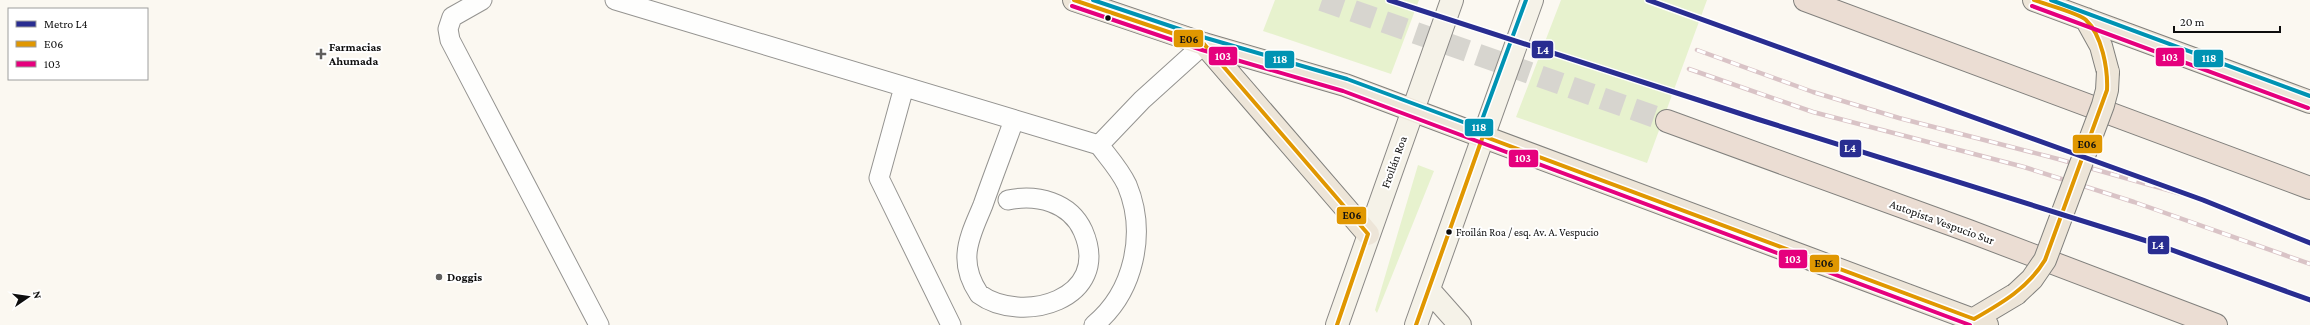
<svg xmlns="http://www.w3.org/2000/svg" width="2310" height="325" viewBox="0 0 2310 325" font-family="'Crimson Pro',serif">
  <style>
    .green { fill: #e7f2ce }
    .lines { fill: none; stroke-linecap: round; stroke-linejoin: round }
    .highway-tunnel { stroke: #d7d5cf; stroke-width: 22; stroke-dasharray: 22 11; stroke-linecap: butt }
    .lane-casing { stroke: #949390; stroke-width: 21 }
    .secondary-casing { stroke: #8b8986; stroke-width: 24 }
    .primary-casing { stroke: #81807d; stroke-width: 24 }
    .highway-casing { stroke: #81807d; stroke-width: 24 }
    .lane { stroke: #fefefd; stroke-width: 19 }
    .secondary { stroke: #f5f2e8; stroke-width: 22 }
    .primary { stroke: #ede5d8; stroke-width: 22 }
    .highway { stroke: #ebddd3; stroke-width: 22 }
    .rail-casing { stroke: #d9c3c6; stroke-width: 4.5 }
    .rail { stroke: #fff; stroke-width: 3; stroke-dasharray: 9; stroke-linecap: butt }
    .primary-bridge-casing { stroke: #81807d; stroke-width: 24; stroke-linecap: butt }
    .primary-bridge { stroke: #ede5d8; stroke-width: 22 }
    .bus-1-casing { stroke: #fff; stroke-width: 7 }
    .bus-2-casing { stroke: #fff; stroke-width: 7 }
    .bus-3-casing { stroke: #fff; stroke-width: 7 }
    .bus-1 { stroke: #e09701; stroke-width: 4 }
    .bus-2 { stroke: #e5007d; stroke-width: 4 }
    .bus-3 { stroke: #0093b3; stroke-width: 4 }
    .metro-1-casing { stroke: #fff; stroke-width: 8 }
    .metro-1 { stroke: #292d91; stroke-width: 5 }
    .bus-dot { fill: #0d0d0d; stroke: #fff; stroke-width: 1.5 }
    .poi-dot { fill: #605f5d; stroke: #fff; stroke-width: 1.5 }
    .labels { text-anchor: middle; stroke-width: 4; stroke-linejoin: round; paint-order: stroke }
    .bus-label { font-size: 11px; fill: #0d0d0d; stroke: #fff; text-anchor: start }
    .poi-label { font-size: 12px; font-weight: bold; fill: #0d0d0d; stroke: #fff; text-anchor: start }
    .street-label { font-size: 12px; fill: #0d0d0d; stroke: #fff }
    .line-badge { stroke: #fff; stroke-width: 1.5 }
    .badge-label { font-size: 11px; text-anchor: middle; font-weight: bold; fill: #fff }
    .pale-badge-label { font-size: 11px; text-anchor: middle; font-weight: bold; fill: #111 }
  </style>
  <rect width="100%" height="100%" fill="#fbf8f1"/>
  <path class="green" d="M1275,0H1419L1391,74L1263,31Z
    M1561,0H1707L1647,163L1516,117Z
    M1418,165L1434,171L1377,313L1375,310Z"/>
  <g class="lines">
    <path class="highway-tunnel" d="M1322,0L1667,121"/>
    <g class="lane-casing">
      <path id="lane" d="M482,0L452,17L448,29L450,40L599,325
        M615,0L1099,145L1142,100L1204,44
        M904,87L879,178L951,325
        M1008,200C1037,194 1070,202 1083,231C1113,300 1021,325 979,294C971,282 966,268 967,254C968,237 977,220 983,205C993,176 1004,148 1014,120
        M1094,325C1134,292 1147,233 1127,185C1120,170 1109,158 1099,145"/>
    </g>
    <g class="secondary-casing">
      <path id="secondary" d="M1429,290L1460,325
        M1337,325L1452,0
        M1416,325L1532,0"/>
    </g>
    <g class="primary-casing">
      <path id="primary" d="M1074,0L1204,44L1345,85L1987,325
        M2034,0L2310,102
        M2086,19L2101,46L2108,72
        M1204,44L1368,234
        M1974,319L2016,294"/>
    </g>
    <g class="highway-casing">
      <path id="highway" d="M1805,0L2310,188
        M1667,121L1969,231L2216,325"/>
    </g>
    <use href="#lane" class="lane"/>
    <use href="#secondary" class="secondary"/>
    <use href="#primary" class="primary"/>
    <use href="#highway" class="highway"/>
    <g class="rail-casing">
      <path id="rail" d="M1697,50L1813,92L1899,118L2058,159L2203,200
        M1689,69L1813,112L2024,167L2134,202L2310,264"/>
    </g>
    <use href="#rail" class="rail"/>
    <g class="primary-bridge-casing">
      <path id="primary-bridge" d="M2016,294L2032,279L2045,260L2103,105L2107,90L2108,72"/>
    </g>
    <use href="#primary-bridge" class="primary-bridge"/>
    <g class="bus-1-casing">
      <path id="bus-1" d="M1074,0L1204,44L1368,234L1337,325
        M1416,325L1483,136L1974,319C2002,303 2028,288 2045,260L2107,90C2108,69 2102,35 2086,20C2081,14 2044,4 2034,0"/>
    </g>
    <g class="bus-2-casing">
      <path id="bus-2" d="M1072,6L1202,50L1343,91L1970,325
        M2032,6L2308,108"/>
    </g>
    <g class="bus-3-casing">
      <path id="bus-3" d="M1093,0L1206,38L1347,79L1479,128L1526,0
        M2051,0L2310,96"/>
    </g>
    <use href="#bus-1" class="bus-1"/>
    <use href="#bus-2" class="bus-2"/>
    <use href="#bus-3" class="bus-3"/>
    <g class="metro-1-casing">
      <path id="metro-1" d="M1389,0L1757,119L2150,242L2310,300
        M1648,0L2203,200L2310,243"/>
    </g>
    <use href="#metro-1" class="metro-1"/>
  </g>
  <g class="bus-dot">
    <circle cx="1108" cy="18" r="3.5"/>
    <circle cx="1449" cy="232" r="3.5"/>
  </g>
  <g class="poi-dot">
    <path d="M319 48h4v4h4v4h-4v4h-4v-4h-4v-4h4z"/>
    <circle cx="439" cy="277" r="4"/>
  </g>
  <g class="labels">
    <g class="bus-label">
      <text x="1456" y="236">Froilán Roa / esq. Av. A. Vespucio</text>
    </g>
    <g class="poi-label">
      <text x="329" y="51">Farmacias<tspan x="329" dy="14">Ahumada</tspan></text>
      <text x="447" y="281">Doggis</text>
    </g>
    <g class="street-label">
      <text transform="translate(1394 162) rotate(-70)" y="4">Froilán Roa</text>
      <text transform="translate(1942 222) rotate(20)" y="4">Autopista Vespucio Sur</text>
    </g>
  </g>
  <g class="line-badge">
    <rect x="1173" y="29" width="31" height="19" rx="4" fill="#e09701"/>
    <rect x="1531" y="40" width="23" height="19" rx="4" fill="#292d91"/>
    <rect x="1208" y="46" width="30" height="20" rx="4" fill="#e5007d"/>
    <rect x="2155" y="47" width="30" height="20" rx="4" fill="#e5007d"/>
    <rect x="2193" y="49" width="31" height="19" rx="4" fill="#0093b3"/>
    <rect x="1264" y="50" width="31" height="19" rx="4" fill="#0093b3"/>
    <rect x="1464" y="118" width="30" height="19" rx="4" fill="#0093b3"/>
    <rect x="2072" y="134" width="31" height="20" rx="4" fill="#e09701"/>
    <rect x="1839" y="139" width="23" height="19" rx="4" fill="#292d91"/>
    <rect x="1508" y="149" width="31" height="19" rx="4" fill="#e5007d"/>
    <rect x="1336" y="206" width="31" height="19" rx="4" fill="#e09701"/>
    <rect x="2147" y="235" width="23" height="20" rx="4" fill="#292d91"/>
    <rect x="1778" y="249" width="30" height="20" rx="4" fill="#e5007d"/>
    <rect x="1809" y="254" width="31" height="19" rx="4" fill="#e09701"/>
  </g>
  <g class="badge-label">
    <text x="1543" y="54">L4</text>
    <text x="1223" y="60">103</text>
    <text x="2170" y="61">103</text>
    <text x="2209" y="62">118</text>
    <text x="1280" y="63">118</text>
    <text x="1479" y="131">118</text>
    <text x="1850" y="152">L4</text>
    <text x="1523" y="162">103</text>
    <text x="2158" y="249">L4</text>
    <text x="1793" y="263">103</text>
  </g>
  <g class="pale-badge-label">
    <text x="1189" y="43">E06</text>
    <text x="2087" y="148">E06</text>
    <text x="1352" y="219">E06</text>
    <text x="1824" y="267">E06</text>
  </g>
  <rect x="8" y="8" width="140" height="72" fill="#ffffff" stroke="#9e9e9e"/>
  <rect x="16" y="21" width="20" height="6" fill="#292d91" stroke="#9e9e9e"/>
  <text x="44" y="28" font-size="12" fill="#0d0d0d">Metro L4</text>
  <rect x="16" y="41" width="20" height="6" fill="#e09701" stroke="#9e9e9e"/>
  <text x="44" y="48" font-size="12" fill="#0d0d0d">E06</text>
  <rect x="16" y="61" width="20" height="6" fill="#e5007d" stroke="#9e9e9e"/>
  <text x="44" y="68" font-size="12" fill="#0d0d0d">103</text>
  <g transform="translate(28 297) rotate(77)" stroke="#ffffff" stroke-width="3" paint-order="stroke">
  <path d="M0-3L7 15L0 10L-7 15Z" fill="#0d0d0d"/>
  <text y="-6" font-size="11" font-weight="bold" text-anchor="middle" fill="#0d0d0d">N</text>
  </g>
  <path d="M2174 26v6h106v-6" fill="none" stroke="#0d0d0d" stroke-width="2"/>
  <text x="2180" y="26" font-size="12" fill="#0d0d0d" stroke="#ffffff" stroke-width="3" paint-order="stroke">20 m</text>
</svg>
